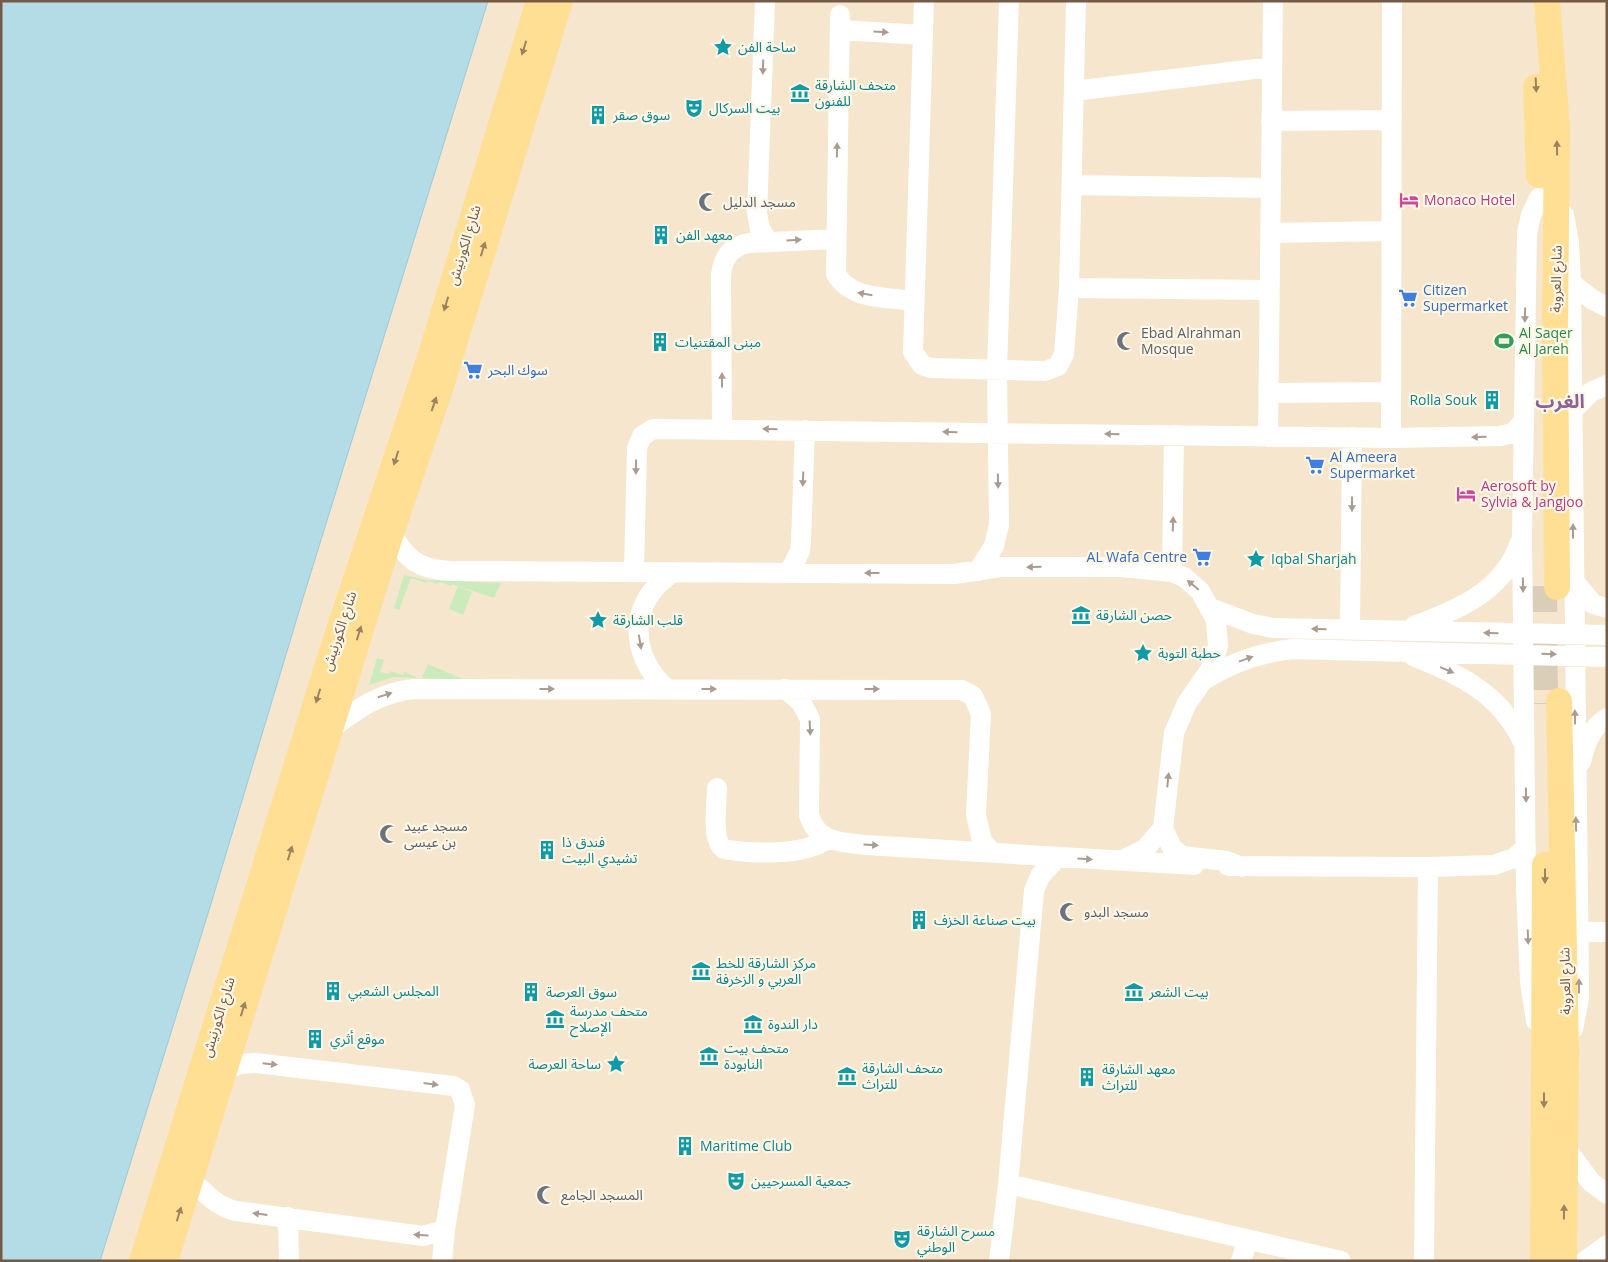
<svg xmlns="http://www.w3.org/2000/svg" width="1608" height="1262" viewBox="0 0 1608 1262" font-family="'Open Sans','Noto Sans Arabic',sans-serif">
  <style>
    .residential { fill: #f5e6cd }
    .green { fill: #ccebbd }
    .water { fill: #b3dce7; stroke: #98cbda }
    .lines { fill: none; stroke-linecap: round; stroke-linejoin: round }
    .major-tunnel { stroke: #dbceb9; stroke-width: 26; stroke-dasharray: 26 13; stroke-linecap: butt }
    .minor { stroke: #fff; stroke-width: 20 }
    .major { stroke: #ffdf94; stroke-width: 26 }
    .oneway { fill: #ac9c90 }
    .oneway2 { fill: #9e825d }
    .labels { text-anchor: middle; stroke-width: 4.5; stroke-linejoin: round; paint-order: stroke }
    .culture-label { font-size: 14px; fill: #0d838f; stroke: #fff7e6; text-anchor: start }
    .hotel-label { font-size: 14px; fill: #b23c85; stroke: #fff7e6; text-anchor: start }
    .worship-label { font-size: 14px; fill: #5b616d; stroke: #fff7e6; text-anchor: start }
    .street-label { font-size: 14px; fill: #755a46; stroke: #fff7e6 }
    .shop-label { font-size: 14px; fill: #366cbe; stroke: #fff7e6; text-anchor: start }
    .leisure-label { font-size: 14px; fill: #27864d; stroke: #fff7e6; text-anchor: start }
    .district-label { font-size: 19px; font-weight: bold; fill: #8a6199; stroke: #fff7e6 }
  </style>
  <rect width="100%" height="100%" fill="#fdf4df"/>
  <path class="residential" d="M488,1H1607V1261H100L210,907L303,598Z"/>
  <path class="green" d="M404,575L427,580L501,583L494,598L452,584L451,586L440,582L438,584L427,581L426,583L411,578L399,610L394,608Z
    M458,586L472,592L463,615L449,609Z
    M377,658L384,660L380,672L389,674L390,671L403,675L405,672L417,678L393,677L369,685Z
    M428,664L465,680L422,678Z"/>
  <path class="water" d="M1,1H488L303,598L210,907L100,1261H1Z"/>
  <g class="lines">
    <path class="major-tunnel" d="M1544,586L1545,704"/>
    <path class="minor" d="M765,1L757,213L760,229L769,242
      M924,1L913,352L922,365L931,368L1045,371L1058,366L1064,354L1069,288L1076,1
      M840,15L836,274C851,300 886,297 914,301
      M840,30L923,35
      M1074,91L1272,67
      M1271,121L1392,120
      M1072,185L1271,188
      M1564,215L1569,243L1571,283L1579,981V999L1573,1029
      M1270,233L1391,231
      M1571,283L1593,300L1607,307
      M1069,288L1269,290
      M1268,393L1390,392
      M1572,411L1591,392L1607,385
      M722,429L721,275C723,257 731,246 749,243L835,239
      M1268,437L1273,1
      M1391,438L1392,1
      M391,533C407,560 418,569 450,571L954,574L1001,567H1121L1172,572L1184,577L1200,591L1216,620L1218,646L1210,670L1187,703L1174,733L1163,828L1172,848L1182,856L1227,861L1242,867
      M978,571L994,546L999,525L997,370L1009,1
      M634,572L637,448L642,436L653,429L1391,438L1500,436L1513,433L1522,423
      M1172,572L1174,435
      M789,573L800,551L801,541L805,430
      M1573,580L1593,604L1607,608
      M1211,608L1253,624L1273,628L1607,635
      M1414,626C1458,610 1504,591 1520,542
      M1350,629L1352,437
      M1413,656C1462,676 1500,693 1524,744
      M1204,680C1232,662 1259,653 1292,649L1607,657
      M667,689C628,655 628,600 674,572
      M785,689L801,702L810,719L809,815C817,843 841,842 866,845L1194,865
      M329,730C356,710 378,693 413,689L962,690L973,696L981,714L976,815L982,841L992,853
      M1581,762C1585,745 1590,728 1607,718
      M717,788C717,803 711,841 724,849C751,854 805,856 827,839
      M1123,860L1145,849L1163,828
      M1228,866L1428,867L1494,865L1514,858L1526,848
      M1578,932H1607
      M1536,1021L1530,982L1526,888L1522,537L1527,233L1531,215L1539,198
      M1565,1147L1591,1182L1607,1194
      M190,1179C205,1193 216,1206 236,1211L423,1236L445,1230L465,1105L460,1090L453,1086L256,1063L239,1064L223,1072
      M1008,1184L1341,1261
      M288,1217L289,1261
      M442,1261L445,1230
      M999,1261L1008,1184L1034,891L1040,876L1058,857
      M1241,1261L1248,1240
      M1424,1261L1428,867
      M1585,1261L1607,1245"/>
    <path class="major" d="M1547,1L1557,128L1555,327L1557,587
      M1536,87L1539,175
      M1559,701L1566,1051L1564,1261
      M142,1261L335,642L431,354L539,1
      M165,1261L391,533L441,386L560,1
      M1543,1261L1545,865"/>
  </g>
  <defs><path id="oneway-solid" d="M-6-.8H1V-3.2L6.5 0L1 3.2V.8H-6Z" transform="scale(1.25)"/></defs>
  <g class="oneway">
    <use href="#oneway-solid" transform="translate(881 32) rotate(4)"/>
    <use href="#oneway-solid" transform="translate(763 67) rotate(92)"/>
    <use href="#oneway-solid" transform="translate(837 150) rotate(-89)"/>
    <use href="#oneway-solid" transform="translate(794 240) rotate(-3)"/>
    <use href="#oneway-solid" transform="translate(865 294) rotate(-170)"/>
    <use href="#oneway-solid" transform="translate(1525 315) rotate(91)"/>
    <use href="#oneway-solid" transform="translate(722 380) rotate(-90)"/>
    <use href="#oneway-solid" transform="translate(770 429) rotate(-179)"/>
    <use href="#oneway-solid" transform="translate(950 432) rotate(-179)"/>
    <use href="#oneway-solid" transform="translate(1112 434) rotate(-179)"/>
    <use href="#oneway-solid" transform="translate(1479 437) rotate(179)"/>
    <use href="#oneway-solid" transform="translate(636 467) rotate(91)"/>
    <use href="#oneway-solid" transform="translate(803 479) rotate(92)"/>
    <use href="#oneway-solid" transform="translate(998 481) rotate(89)"/>
    <use href="#oneway-solid" transform="translate(1352 504) rotate(90)"/>
    <use href="#oneway-solid" transform="translate(1173 524) rotate(-88)"/>
    <use href="#oneway-solid" transform="translate(1573 531) rotate(-90)"/>
    <use href="#oneway-solid" transform="translate(1034 567) rotate(179)"/>
    <use href="#oneway-solid" transform="translate(872 573) rotate(-180)"/>
    <use href="#oneway-solid" transform="translate(1193 585) rotate(-141)"/>
    <use href="#oneway-solid" transform="translate(1523 585) rotate(89)"/>
    <use href="#oneway-solid" transform="translate(1319 629) rotate(-179)"/>
    <use href="#oneway-solid" transform="translate(1491 633) rotate(-178)"/>
    <use href="#oneway-solid" transform="translate(640 642) rotate(81)"/>
    <use href="#oneway-solid" transform="translate(1549 654) rotate(1)"/>
    <use href="#oneway-solid" transform="translate(1246 659) rotate(-20)"/>
    <use href="#oneway-solid" transform="translate(1447 670) rotate(23)"/>
    <use href="#oneway-solid" transform="translate(547 689)"/>
    <use href="#oneway-solid" transform="translate(709 689)"/>
    <use href="#oneway-solid" transform="translate(872 689)"/>
    <use href="#oneway-solid" transform="translate(385 695) rotate(-18)"/>
    <use href="#oneway-solid" transform="translate(1575 717) rotate(-91)"/>
    <use href="#oneway-solid" transform="translate(810 728) rotate(87)"/>
    <use href="#oneway-solid" transform="translate(1168 780) rotate(-84)"/>
    <use href="#oneway-solid" transform="translate(1526 795) rotate(89)"/>
    <use href="#oneway-solid" transform="translate(1576 824) rotate(-91)"/>
    <use href="#oneway-solid" transform="translate(871 845) rotate(4)"/>
    <use href="#oneway-solid" transform="translate(1085 859) rotate(3)"/>
    <use href="#oneway-solid" transform="translate(1528 937) rotate(88)"/>
    <use href="#oneway-solid" transform="translate(1579 986) rotate(-90)"/>
    <use href="#oneway-solid" transform="translate(270 1064) rotate(6)"/>
    <use href="#oneway-solid" transform="translate(431 1084) rotate(7)"/>
    <use href="#oneway-solid" transform="translate(260 1214) rotate(-173)"/>
    <use href="#oneway-solid" transform="translate(421 1235) rotate(-177)"/>
  </g>
  <g class="oneway2">
    <use href="#oneway-solid" transform="translate(524 48) rotate(107)"/>
    <use href="#oneway-solid" transform="translate(1536 85) rotate(87)"/>
    <use href="#oneway-solid" transform="translate(1557 148) rotate(-91)"/>
    <use href="#oneway-solid" transform="translate(483 249) rotate(-73)"/>
    <use href="#oneway-solid" transform="translate(446 304) rotate(107)"/>
    <use href="#oneway-solid" transform="translate(434 404) rotate(-71)"/>
    <use href="#oneway-solid" transform="translate(396 458) rotate(108)"/>
    <use href="#oneway-solid" transform="translate(359 633) rotate(-73)"/>
    <use href="#oneway-solid" transform="translate(318 696) rotate(107)"/>
    <use href="#oneway-solid" transform="translate(290 853) rotate(-73)"/>
    <use href="#oneway-solid" transform="translate(1545 876) rotate(90)"/>
    <use href="#oneway-solid" transform="translate(243 1009) rotate(-73)"/>
    <use href="#oneway-solid" transform="translate(1544 1100) rotate(90)"/>
    <use href="#oneway-solid" transform="translate(1564 1212) rotate(-89)"/>
    <use href="#oneway-solid" transform="translate(179 1214) rotate(-73)"/>
  </g>
  <defs>
    <g id="sight-bare" transform="scale(1.5)"><path d="M0-6L1.8-2.2L6-1.7L2.9 1.2L3.7 5.4L0 3.3L-3.7 5.4L-2.9 1.2L-6-1.7L-1.8-2.2Z" fill="#0f9aa8" stroke="#fff7e6" stroke-width="2.5" paint-order="stroke"/></g>
    <g id="museum-bare" transform="scale(1.5)"><path d="M0-6L6-3V-2H-6V-3ZM-5-1h2V3h-2ZM-1-1h2V3h-2ZM3-1h2V3H3ZM-6 4H6V6H-6Z" fill="#0f9aa8" stroke="#fff7e6" stroke-width="2.5" paint-order="stroke"/></g>
    <g id="theatre-bare" transform="scale(1.5)"><path d="M-5-5.5Q0-4 5-5.5V0Q5 5 0 6Q-5 5-5 0ZM-3.3-2.5H-1v1.5H-3.3ZM1-2.5H3.3v1.5H1ZM-2.8 1Q0 5.5 2.8 1Z" fill="#0f9aa8" stroke="#fff7e6" stroke-width="2.5" paint-order="stroke"/></g>
    <g id="building-bare" transform="scale(1.5)"><path d="M-4-6H4V6H1V3H-1V6H-4ZM-2.5-4.3h1.7v1.8h-1.7ZM.8-4.3h1.7v1.8H.8ZM-2.5-1h1.7V.8h-1.7ZM.8-1h1.7V.8H.8Z" fill="#0f9aa8" stroke="#fff7e6" stroke-width="2.5" paint-order="stroke"/></g>
    <g id="hotel-bare" transform="scale(1.5)"><path d="M-6-4.5h1.5V1H6V5H4.5V3h-9V5H-6ZM-4 0a1.8 1.8 0 1 1 3.6 0ZM.5 0V-2.5h3Q6-2.5 6 0Z" fill="#d1479c" stroke="#fff7e6" stroke-width="2.5" paint-order="stroke"/></g>
    <g id="mosque-bare" transform="scale(1.5)"><path d="M3.5-4.9A6 6 0 1 0 3.5 4.9A5 5 0 1 1 3.5-4.9Z" fill="#6b7280" stroke="#fff7e6" stroke-width="2.5" paint-order="stroke"/></g>
    <g id="supermarket-bare" transform="scale(1.5)"><path d="M-6-5.5h2.5l.6 2H6L4.5 2H-2.5L-4.4-4H-6ZM-1.5 3.2a1.3 1.3 0 1 0 .1 0ZM3 3.2a1.3 1.3 0 1 0 .1 0Z" fill="#3f7fe0" stroke="#fff7e6" stroke-width="2.5" paint-order="stroke"/></g>
    <g id="stadium-bare" transform="scale(1.5)"><path d="M0-5a6.5 5 0 1 0 0 10a6.5 5 0 1 0 0-10ZM-3.5-1.8h7v3.6h-7Z" fill="#2e9e5b" stroke="#fff7e6" stroke-width="2.5" paint-order="stroke"/></g>
  </defs>
  <g fill-rule="evenodd">
    <use href="#sight-bare" x="723" y="47"/>
    <use href="#museum-bare" x="800" y="93"/>
    <use href="#theatre-bare" x="694" y="108"/>
    <use href="#building-bare" x="598" y="115"/>
    <use href="#hotel-bare" x="1409" y="200"/>
    <use href="#mosque-bare" x="708" y="202"/>
    <use href="#building-bare" x="661" y="235"/>
    <use href="#supermarket-bare" x="1408" y="298"/>
    <use href="#mosque-bare" x="1126" y="341"/>
    <use href="#stadium-bare" x="1504" y="341"/>
    <use href="#building-bare" x="660" y="342"/>
    <use href="#supermarket-bare" x="473" y="370"/>
    <use href="#building-bare" x="1492" y="400"/>
    <use href="#supermarket-bare" x="1315" y="465"/>
    <use href="#hotel-bare" x="1466" y="494"/>
    <use href="#supermarket-bare" x="1202" y="557"/>
    <use href="#sight-bare" x="1256" y="559"/>
    <use href="#museum-bare" x="1081" y="615"/>
    <use href="#sight-bare" x="598" y="620"/>
    <use href="#sight-bare" x="1143" y="653"/>
    <use href="#mosque-bare" x="389" y="834"/>
    <use href="#building-bare" x="547" y="850"/>
    <use href="#mosque-bare" x="1069" y="912"/>
    <use href="#building-bare" x="919" y="920"/>
    <use href="#museum-bare" x="701" y="971"/>
    <use href="#building-bare" x="333" y="991"/>
    <use href="#building-bare" x="531" y="992"/>
    <use href="#museum-bare" x="1134" y="992"/>
    <use href="#museum-bare" x="555" y="1019"/>
    <use href="#museum-bare" x="753" y="1024"/>
    <use href="#building-bare" x="315" y="1039"/>
    <use href="#museum-bare" x="709" y="1056"/>
    <use href="#sight-bare" x="616" y="1064"/>
    <use href="#museum-bare" x="847" y="1076"/>
    <use href="#building-bare" x="1087" y="1077"/>
    <use href="#building-bare" x="685" y="1146"/>
    <use href="#theatre-bare" x="736" y="1181"/>
    <use href="#mosque-bare" x="546" y="1195"/>
    <use href="#theatre-bare" x="902" y="1239"/>
  </g>
  <g class="labels">
    <g class="culture-label">
      <text x="738" y="52">ساحة الفن</text>
      <text x="815" y="90">متحف الشارقة<tspan x="815" dy="16">للفنون</tspan></text>
      <text x="709" y="113">بيت السركال</text>
      <text x="613" y="120">سوق صقر</text>
      <text x="676" y="240">معهد الفن</text>
      <text x="675" y="347">مبنى المقتنيات</text>
      <text x="1477" y="405" text-anchor="end">Rolla Souk</text>
      <text x="1271" y="564">Iqbal Sharjah</text>
      <text x="1096" y="620">حصن الشارقة</text>
      <text x="613" y="625">قلب الشارقة</text>
      <text x="1158" y="658">حطبة التوبة</text>
      <text x="562" y="847">فندق ذا<tspan x="562" dy="16">تشيدي البيت</tspan></text>
      <text x="934" y="925">بيت صناعة الخزف</text>
      <text x="716" y="968">مركز الشارقة للخط<tspan x="716" dy="16">العربي و الزخرفة</tspan></text>
      <text x="348" y="996">المجلس الشعبي</text>
      <text x="546" y="997">سوق العرصة</text>
      <text x="1149" y="997">بيت الشعر</text>
      <text x="570" y="1016">متحف مدرسة<tspan x="570" dy="16">الإصلاح</tspan></text>
      <text x="768" y="1029">دار الندوة</text>
      <text x="330" y="1044">موقع أثري</text>
      <text x="724" y="1053">متحف بيت<tspan x="724" dy="16">النابودة</tspan></text>
      <text x="601" y="1069" text-anchor="end">ساحة العرصة</text>
      <text x="862" y="1073">متحف الشارقة<tspan x="862" dy="16">للتراث</tspan></text>
      <text x="1102" y="1074">معهد الشارقة<tspan x="1102" dy="16">للتراث</tspan></text>
      <text x="700" y="1151">Maritime Club</text>
      <text x="751" y="1186">جمعية المسرحيين</text>
      <text x="917" y="1236">مسرح الشارقة<tspan x="917" dy="16">الوطني</tspan></text>
    </g>
    <g class="hotel-label">
      <text x="1424" y="205">Monaco Hotel</text>
      <text x="1481" y="491">Aerosoft by<tspan x="1481" dy="16">Sylvia &amp; Jangjoo</tspan></text>
    </g>
    <g class="worship-label">
      <text x="723" y="207">مسجد الدليل</text>
      <text x="1141" y="338">Ebad Alrahman<tspan x="1141" dy="16">Mosque</tspan></text>
      <text x="404" y="831">مسجد عبيد<tspan x="404" dy="16">بن عيسى</tspan></text>
      <text x="1084" y="917">مسجد البدو</text>
      <text x="561" y="1200">المسجد الجامع</text>
    </g>
    <g class="street-label">
      <text transform="translate(464 245) rotate(-73)" y="5">شارع الكورنيش</text>
      <text transform="translate(1556 279) rotate(-89)" y="5">شارع العروبة</text>
      <text transform="translate(339 631) rotate(-72)" y="5">شارع الكورنيش</text>
      <text transform="translate(1565 981) rotate(-91)" y="5">شارع العروبة</text>
      <text transform="translate(218 1017) rotate(-73)" y="5">شارع الكورنيش</text>
    </g>
    <g class="shop-label">
      <text x="1423" y="295">Citizen<tspan x="1423" dy="16">Supermarket</tspan></text>
      <text x="488" y="375">سوك البحر</text>
      <text x="1330" y="462">Al Ameera<tspan x="1330" dy="16">Supermarket</tspan></text>
      <text x="1187" y="562" text-anchor="end">AL Wafa Centre</text>
    </g>
    <g class="leisure-label">
      <text x="1519" y="338">Al Saqer<tspan x="1519" dy="16">Al Jareh</tspan></text>
    </g>
    <g class="district-label">
      <text x="1560" y="408">الغرب</text>
    </g>
  </g>
  <rect width="1608" height="1262" fill="none" stroke="#755a46" stroke-width="5"/>
</svg>
